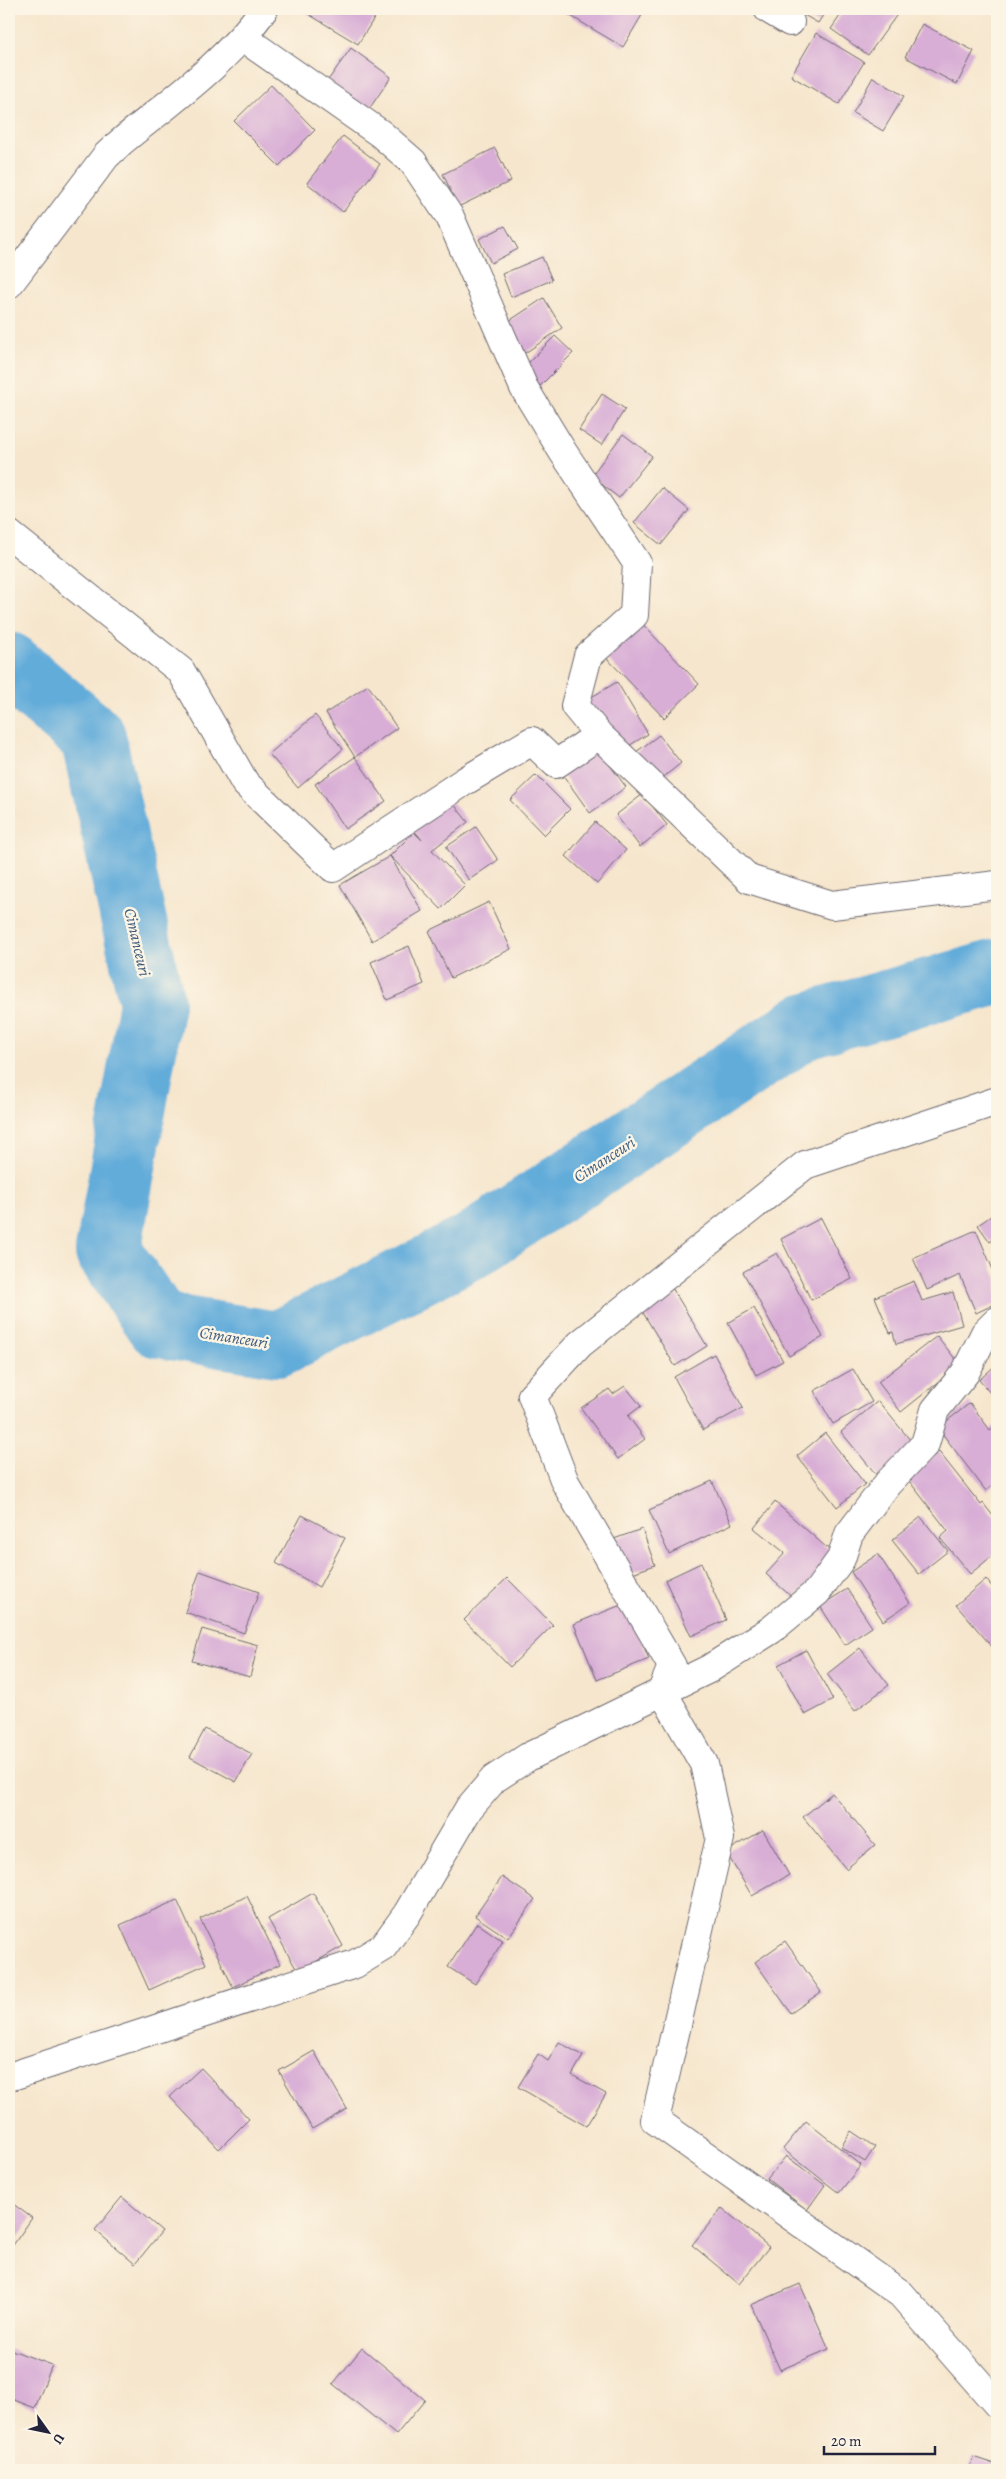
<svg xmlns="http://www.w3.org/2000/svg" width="1006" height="2479" viewBox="0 0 1006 2479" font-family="Alegreya,serif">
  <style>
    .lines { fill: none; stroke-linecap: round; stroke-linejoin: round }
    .river { stroke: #62acda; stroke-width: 66 }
    .building { fill: #d8add6 }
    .minor-casing { stroke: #6c676e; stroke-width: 30 }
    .minor { stroke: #fff; stroke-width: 28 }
    .labels { text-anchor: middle; stroke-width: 5; stroke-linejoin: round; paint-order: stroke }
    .water-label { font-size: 16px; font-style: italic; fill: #3c597b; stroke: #fcf5e5 }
  </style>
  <rect width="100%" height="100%" fill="#fcf5e5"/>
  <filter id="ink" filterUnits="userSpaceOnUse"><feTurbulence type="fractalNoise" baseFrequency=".02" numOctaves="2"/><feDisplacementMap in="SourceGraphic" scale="10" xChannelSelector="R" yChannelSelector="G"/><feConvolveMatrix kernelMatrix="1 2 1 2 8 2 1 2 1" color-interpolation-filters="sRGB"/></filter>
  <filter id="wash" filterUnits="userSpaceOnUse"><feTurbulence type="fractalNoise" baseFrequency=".0096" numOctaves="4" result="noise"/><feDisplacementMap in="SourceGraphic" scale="20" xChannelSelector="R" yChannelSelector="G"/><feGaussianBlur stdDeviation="1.12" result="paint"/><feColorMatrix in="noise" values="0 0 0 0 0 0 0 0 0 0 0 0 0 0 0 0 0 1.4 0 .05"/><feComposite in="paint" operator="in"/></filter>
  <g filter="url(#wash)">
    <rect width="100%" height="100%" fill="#f6e6cd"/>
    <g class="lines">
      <path class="river" d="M9,665L93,737L152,1003L108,1251L159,1325L277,1344L472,1246L805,1026L997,972"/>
    </g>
    <g id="blocks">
      <path class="building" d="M300,9H380L358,44Z
        M559,9H643L645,10L623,47Z
        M793,9H827L818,23Z
        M845,9H901L868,55L831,29Z
        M922,24L974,51L957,84L905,57Z
        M816,33L864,62L839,104L791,76Z
        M351,48L391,77L367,112L326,83Z
        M873,77L904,96L883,131L853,113Z
        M271,85L315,130L279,166L234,121Z
        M343,136L380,164L343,212L307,183Z
        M495,148L511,181L458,207L443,174Z
        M505,226L518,249L491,263L479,239Z
        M542,257L552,280L511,297L502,274Z
        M544,298L562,328L522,355L503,325Z
        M555,336L573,353L537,389L520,371Z
        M602,394L625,409L602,445L579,430Z
        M623,434L652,456L619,498L591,476Z
        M662,488L689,510L661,545L634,523Z
        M636,617L699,684L664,718L600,651Z
        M617,682L648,734L614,755L583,702Z
        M368,685L397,728L355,757L386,801L345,829L315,784L355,757L326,713Z
        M315,715L343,749L298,788L269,754Z
        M659,735L681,763L655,784L632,755Z
        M595,745L626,787L590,813L560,771Z
        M536,775L570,809L544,835L510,800Z
        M441,788L468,822L432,850L465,885L441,909L390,856L414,832L422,840L404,818Z
        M643,794L667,825L640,847L616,815Z
        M595,822L626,850L597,884L566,856Z
        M476,827L498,860L469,880L446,847Z
        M390,856L422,911L372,941L340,885Z
        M489,902L511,949L451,978L429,931Z
        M409,946L424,984L387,1000L371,962Z
        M997,1212V1237L990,1242L978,1225Z
        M821,1218L852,1279L811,1300L781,1239Z
        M976,1230L997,1279V1303L976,1313L960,1275L927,1290L913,1258Z
        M777,1253L823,1337L789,1356L743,1272Z
        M914,1281L922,1301L953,1292L962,1325L896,1344L893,1332L890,1333L875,1297Z
        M671,1286L707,1346L675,1366L639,1306Z
        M754,1308L783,1361L756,1375L728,1323Z
        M937,1336L960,1365L901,1412L878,1382Z
        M714,1354L743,1408L703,1430L674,1377Z
        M997,1364V1401L979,1380Z
        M853,1369L872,1402L833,1424L814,1391Z
        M625,1386L641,1406L628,1416L645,1439L618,1459L581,1408L609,1389L613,1394Z
        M878,1401L916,1447L879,1478L841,1432Z
        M970,1403L990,1430L997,1424V1482L986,1491L938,1428Z
        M825,1433L865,1484L837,1507L797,1456Z
        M939,1452L981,1505L983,1503L997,1521V1552L970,1574L940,1538L948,1531L906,1477Z
        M712,1481L732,1524L669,1554L649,1510Z
        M775,1502L835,1555L794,1599L766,1574L785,1553L754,1528Z
        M302,1515L345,1538L319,1587L276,1563Z
        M921,1517L948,1551L919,1574L892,1540Z
        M642,1529L655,1565L624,1576L611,1540Z
        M878,1554L910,1603L883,1621L851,1572Z
        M701,1563L726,1620L691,1636L665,1580Z
        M200,1571L259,1592L244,1633L185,1612Z
        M507,1578L553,1625L510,1667L464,1620Z
        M986,1579L997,1593V1648L995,1650L956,1605Z
        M847,1589L872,1627L845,1645L820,1606Z
        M626,1603L649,1659L597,1680L574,1624Z
        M202,1629L258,1645L250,1677L192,1661Z
        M860,1648L889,1685L855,1711L827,1674Z
        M806,1650L833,1700L805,1715L778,1665Z
        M205,1729L252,1754L236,1782L190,1757Z
        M832,1793L875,1845L846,1869L803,1817Z
        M763,1830L789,1875L752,1896L726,1852Z
        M502,1877L535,1899L508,1938L475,1916Z
        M313,1893L343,1946L298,1972L268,1919Z
        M247,1896L280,1964L233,1987L200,1919Z
        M177,1900L206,1964L149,1990L120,1925Z
        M477,1923L503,1941L475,1984L448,1967Z
        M785,1941L821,1992L791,2013L755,1962Z
        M559,2042L583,2056L572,2075L606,2094L586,2126L518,2087L538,2054L548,2061Z
        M314,2051L347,2109L312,2129L279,2071Z
        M201,2068L249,2119L219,2149L170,2097Z
        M806,2121L861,2165L839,2193L783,2149Z
        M851,2131L875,2147L865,2162L841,2147Z
        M786,2156L825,2185L807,2210L767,2179Z
        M122,2197L162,2231L135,2264L95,2230Z
        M9,2201L32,2218L9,2251Z
        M722,2208L769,2247L739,2284L692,2245Z
        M800,2284L829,2349L780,2370L751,2305Z
        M362,2348L425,2400L396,2435L333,2384Z
        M9,2349L52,2365L35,2408L9,2398Z
        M973,2457L997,2465V2470H968Z"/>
    </g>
  </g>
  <g filter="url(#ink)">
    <use href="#blocks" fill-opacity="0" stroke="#6c676e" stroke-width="1"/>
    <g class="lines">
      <g class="minor-casing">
        <path id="minor" d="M768,9L790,22
          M242,37L381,134L413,162L450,217L524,388L563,452L637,563L634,615L588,656L575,706L599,735L749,879L832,905L997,885
          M9,284L106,156L121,142C172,100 226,63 264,9
          M9,534L181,671L245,783L333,868L465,781L532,741L556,764L599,735
          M662,1691L704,1764L720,1838L655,2120L901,2294L997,2404
          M662,1691L672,1666L565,1482L532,1396L580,1344L805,1165L997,1101
          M9,2077L355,1964L383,1947L407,1914L469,1808L494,1779L528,1757L709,1669L771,1630L817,1592L841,1559L849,1534L888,1483L925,1444L935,1410L965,1373L985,1333L997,1321"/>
      </g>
      <use href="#minor" class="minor"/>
    </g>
  </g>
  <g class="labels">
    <g class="water-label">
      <text transform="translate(138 942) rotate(77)" y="6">Cimanceuri</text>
      <text transform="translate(604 1159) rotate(-33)" y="6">Cimanceuri</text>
      <text transform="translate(234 1337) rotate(9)" y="6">Cimanceuri</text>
    </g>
  </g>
  <rect width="1006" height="2479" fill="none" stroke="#fcf5e5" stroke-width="30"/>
  <g transform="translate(48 2432) rotate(123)" stroke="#fcf5e5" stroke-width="4" paint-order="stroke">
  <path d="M0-4L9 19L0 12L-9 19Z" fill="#22223b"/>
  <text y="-8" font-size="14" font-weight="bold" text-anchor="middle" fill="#22223b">U</text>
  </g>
  <path d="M824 2446v8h111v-8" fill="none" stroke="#22223b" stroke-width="2.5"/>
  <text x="831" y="2446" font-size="15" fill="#22223b" stroke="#fcf5e5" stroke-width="4" paint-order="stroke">20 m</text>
</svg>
